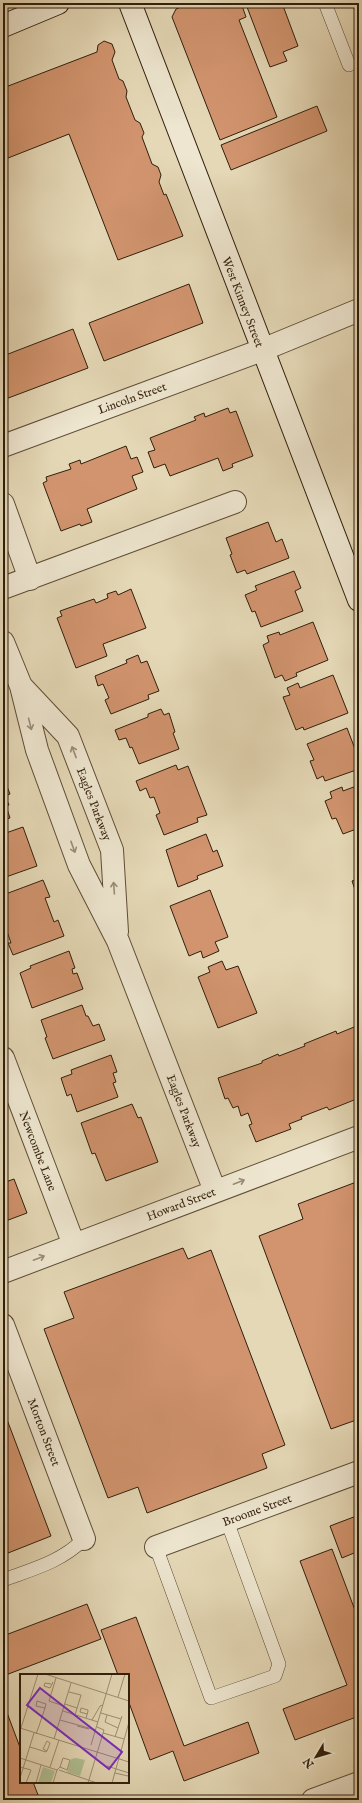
<svg xmlns="http://www.w3.org/2000/svg" width="362" height="1803" viewBox="0 0 362 1803" font-family="'IM FELL English',serif">
  <style>
    .building { fill: #d1946e; stroke: #301f0c }
    .lines { fill: none; stroke-linecap: round; stroke-linejoin: round }
    .lane-casing { stroke: #5d4d36; stroke-width: 14 }
    .street-casing { stroke: #5d4d36; stroke-width: 24 }
    .secondary-casing { stroke: #301f0c; stroke-width: 24 }
    .lane { stroke: #eee6d0; stroke-width: 13 }
    .street { stroke: #eee6d0; stroke-width: 22 }
    .secondary { stroke: #eee6d0; stroke-width: 22 }
    .oneway { stroke: #988c78 }
    .labels { text-anchor: middle; stroke-width: 4; stroke-linejoin: round; paint-order: stroke }
    .street-label { font-size: 12px; fill: #301f0c; stroke: #eee6d0 }
    .inset-road { fill: none; stroke: #9d8e72; stroke-width: 1 }
    .view { fill: #7b2cbf; fill-opacity: 0.15; stroke: #7b2cbf; stroke-width: 2 }
    .inset-edge { fill: none; stroke: #301f0c; stroke-width: 2 }
  </style>
  <rect width="100%" height="100%" fill="#e5d8b6"/>
  <filter id="stains"><feTurbulence type="fractalNoise" baseFrequency=".005" numOctaves="4"/><feColorMatrix values="0 0 0 0 .2 0 0 0 0 .09 0 0 0 0 .02 0 0 0 .5 -.17"/></filter>
  <radialGradient id="worn" r=".72"><stop offset=".6" stop-color="#630" stop-opacity="0"/><stop offset="1" stop-color="#630" stop-opacity=".3"/></radialGradient>
  <path class="building" d="M190,3H241L246,17L239,20L277,117L220,140L172,17L176,9Z
    M259,3H282L298,46L283,52L287,61L270,67L247,7Z
    M352,3H359V22Z
    M104,41L112,44L115,52L112,60L119,79L123,81L127,91L126,97L135,120L140,123L144,133L142,137L152,164L158,167L161,175L159,182L164,195L166,194L183,236L118,260L69,134L3,160V88L97,52L98,45Z
    M317,106L327,131L231,170L221,145Z
    M189,284L203,323L104,361L89,323Z
    M73,329L88,368L3,400V356Z
    M228,408L230,413L236,411L253,456L232,464L233,467L223,471L218,458L170,476L165,464L154,468L148,452L155,450L150,438L196,420L194,417L204,413L205,417Z
    M126,446L131,459L137,457L143,472L132,476L137,489L87,509L92,522L81,526L80,524L61,531L43,483L47,481L46,477L71,469L69,464L80,460L81,464Z
    M268,522L276,542L282,539L289,558L247,574L245,570L237,573L230,555L232,554L226,538Z
    M294,571L301,588L295,591L303,611L261,627L255,611L252,612L245,595L257,590L255,586Z
    M131,589L146,628L103,644L107,656L76,668L57,618L62,616L60,611L94,599L96,603L108,598L107,594L116,591L118,595Z
    M313,622L328,660L296,673L297,676L285,681L282,675L275,678L263,645L269,642L267,636L279,632L280,635Z
    M138,655L141,663L147,661L159,691L148,695L149,699L111,714L105,700L109,698L103,684L98,686L95,676L127,663L126,660Z
    M333,675L348,713L304,730L303,727L296,730L283,697L290,695L287,688L298,683L300,688Z
    M161,709L164,715L169,713L175,732L173,733L179,749L139,764L132,747L130,748L126,738L119,740L115,730L148,717V714Z
    M347,728L355,749L359,748V769L325,781L323,776L317,779L310,761L314,760L307,744Z
    M176,765L178,770L188,766L207,815L197,818L198,822L164,835L156,815L160,813L154,797L150,798L146,788L140,791L136,781Z
    M3,776L10,794L5,796L9,805L6,806L10,818L3,820Z
    M359,785V828L343,834L336,818L332,819L325,801L332,798L330,792L342,787L343,791Z
    M23,827L37,866L3,878V834Z
    M206,834L213,852L217,850L223,866L197,876L198,879L178,887L166,850Z
    M359,878V911L355,900L358,898L352,881Z
    M43,880L50,897L45,898L54,922L58,920L64,936L13,955L8,943H11L3,920V895Z
    M210,890L228,937L215,942L219,951L203,958L201,951L189,956L170,906Z
    M69,951L75,968L72,969L73,974L77,973L83,989L32,1008L20,973L31,968L30,966Z
    M222,961L226,970L238,966L257,1013L218,1028L198,977L210,972L208,967Z
    M82,1005L86,1016H88L93,1026L99,1024L105,1040L53,1059L45,1038L47,1037L41,1020Z
    M359,1025V1098L329,1110L327,1107L301,1117L302,1119L289,1124L291,1129L256,1142L249,1125L252,1124L248,1113L241,1116L238,1106L233,1108L228,1098L225,1099L218,1078L262,1063V1061L278,1054L279,1056L305,1046L304,1044L336,1031L337,1034Z
    M111,1055L117,1072L113,1073L116,1082L113,1083L118,1097L77,1112L71,1094L67,1096L61,1078L72,1074L71,1070Z
    M132,1104L138,1118L141,1117L158,1162L106,1181L95,1153L92,1154L81,1123Z
    M14,1179L27,1213L3,1222V1183Z
    M359,1181V1419L331,1429L259,1236L303,1219L298,1204Z
    M183,1248L188,1259L211,1250L285,1445L262,1454L267,1468L147,1513L138,1487L108,1498L44,1329L74,1318L64,1292Z
    M3,1409L51,1536L3,1555Z
    M359,1515V1551L342,1558L330,1526Z
    M332,1549L359,1621V1716L295,1740L283,1709L347,1685L300,1561Z
    M87,1604L101,1639L3,1676V1636Z
    M136,1617L184,1746L248,1722L259,1753L184,1781L173,1751L150,1760L128,1700V1675H118L101,1630Z
    M3,1702L21,1750V1782H33L40,1800H3Z"/>
  <g class="lines">
    <g class="lane-casing">
      <path id="lane" d="M325,3L349,65
        M156,1547L211,1698L275,1676L279,1664L227,1521
        M3,1580C33,1569 61,1562 84,1539"/>
    </g>
    <g class="street-casing">
      <path id="street" d="M3,446L262,350L359,310
        M3,504L30,579
        M3,588L235,502
        M3,642L21,686L37,750L79,865L118,941L215,1191
        M22,687L68,736L112,850L117,932
        M3,1058L74,1245
        M3,1272L359,1137
        M3,1325L84,1539
        M156,1547L359,1472
        M313,1800L359,1783"/>
    </g>
    <g class="secondary-casing">
      <path id="secondary" d="M130,3L359,600
        M3,26L58,3"/>
    </g>
    <use href="#lane" class="lane"/>
    <use href="#street" class="street"/>
    <use href="#secondary" class="secondary"/>
  </g>
  <defs><path id="oneway-shaft" d="M-6 0H5M1.5-3L5.5 0L1.5 3" fill="none" stroke-width="1.6" stroke-linecap="round" stroke-linejoin="round"/></defs>
  <g class="oneway">
    <use href="#oneway-shaft" transform="translate(30 724) rotate(76)"/>
    <use href="#oneway-shaft" transform="translate(74 752) rotate(-111)"/>
    <use href="#oneway-shaft" transform="translate(73 847) rotate(70)"/>
    <use href="#oneway-shaft" transform="translate(114 888) rotate(-94)"/>
    <use href="#oneway-shaft" transform="translate(239 1182) rotate(-21)"/>
    <use href="#oneway-shaft" transform="translate(39 1258) rotate(-21)"/>
  </g>
  <g class="labels">
    <g class="street-label">
      <text transform="translate(243 302) rotate(69)" y="4">West Kinney Street</text>
      <text transform="translate(132 398) rotate(-20)" y="4">Lincoln Street</text>
      <text transform="translate(94 804) rotate(69)" y="4">Eagles Parkway</text>
      <text transform="translate(184 1111) rotate(69)" y="4">Eagles Parkway</text>
      <text transform="translate(38 1151) rotate(69)" y="4">Newcombe Lane</text>
      <text transform="translate(181 1204) rotate(-21)" y="4">Howard Street</text>
      <text transform="translate(44 1432) rotate(69)" y="4">Morton Street</text>
      <text transform="translate(257 1510) rotate(-20)" y="4">Broome Street</text>
    </g>
  </g>
  <g transform="translate(20 1674)">
    <rect width="109" height="109" fill="#e5d8b6"/>
    <path d="M56,84L65,86L60,102L47,98L51,85ZM23,93L35,97L31,109H18Z" fill="#b0bf91"/>
    <path class="inset-road" d="M25,0L109,27M36,4L29,27L44,32M31,10L25,9L24,12L30,14L33,8M49,18L61,21L55,41M98,23L105,0M45,30L57,34M43,37L78,48M81,39L101,45M87,41L85,48L98,54M66,44L67,41L68,37V36L61,34L60,38L67,40M40,46L76,56M72,46L80,32L83,31M57,52L69,55M0,54L109,88M1,54L18,0M83,59L104,65M16,60L19,52L25,34L26,30L17,27L16,32L25,34M95,63L102,42M34,65L51,9M71,71L92,0M10,73L26,78L27,77L30,69L27,67L23,75L27,77M0,84L37,96M87,92L109,99M0,93L11,96L6,109M30,93L39,66M37,96L40,93L47,96L50,86L43,84L40,93M39,96L77,109M95,99L108,102L109,99M0,104L14,59M16,109L21,91M33,109L37,96M68,109L84,56L77,53M92,109L109,48"/>
    <path class="view" d="M20,14L102,78L89,95L7,31Z"/>
    <rect width="109" height="109" class="inset-edge"/>
  </g>
  <rect width="362" height="1803" fill="none" stroke="#e5d8b6" stroke-width="16"/>
  <rect x="4" y="4" width="354" height="1795" fill="none" stroke="#301f0c" stroke-width="2"/>
  <rect x="8" y="8" width="346" height="1787" fill="none" stroke="#301f0c"/>
  <g transform="translate(316 1757) rotate(232)" stroke="#eee6d0" stroke-width="3" paint-order="stroke">
  <path d="M0-3L7 15L0 10L-7 15Z" fill="#301f0c"/>
  <text y="-6" font-size="11" font-weight="bold" text-anchor="middle" fill="#301f0c">N</text>
  </g>
  <rect width="100%" height="100%" filter="url(#stains)"/>
  <rect width="100%" height="100%" fill="url(#worn)"/>
</svg>
